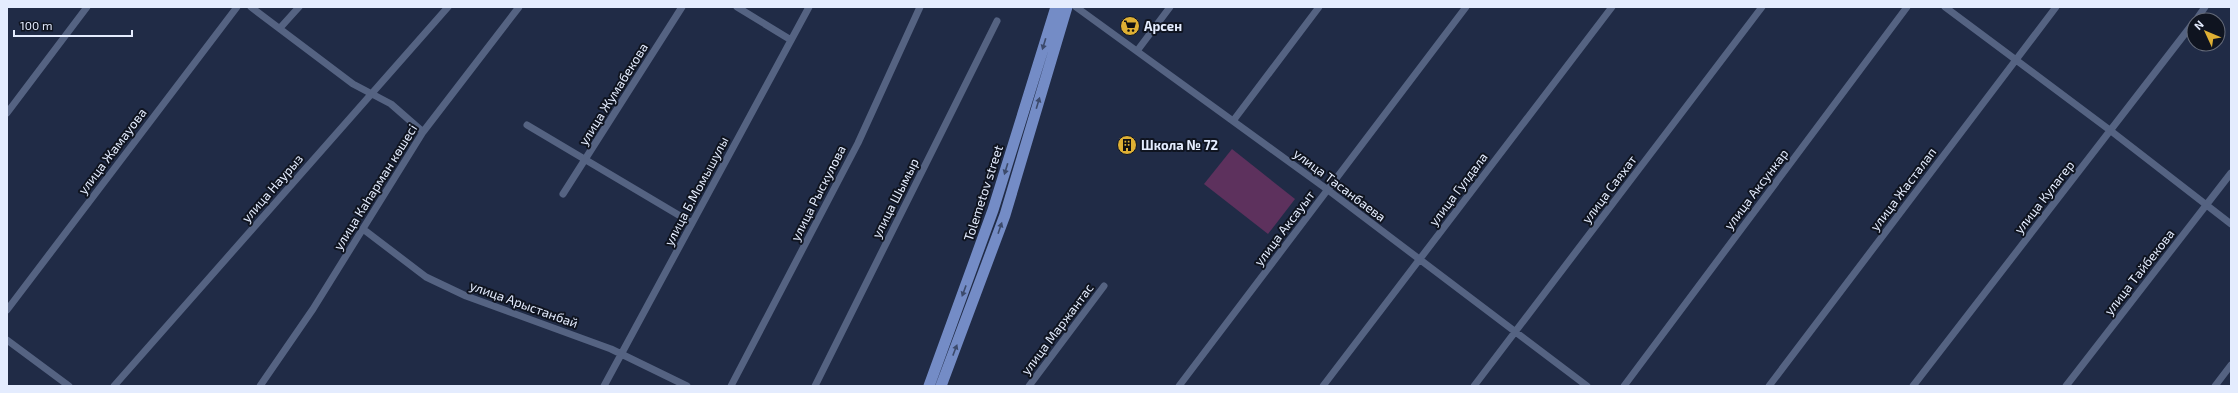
<svg xmlns="http://www.w3.org/2000/svg" width="2238" height="393" viewBox="0 0 2238 393" font-family="'Exo 2',sans-serif">
  <style>
    .green { fill: #5d315d }
    .lines { fill: none; stroke-linecap: round; stroke-linejoin: round }
    .minor { stroke: #556382; stroke-width: 7 }
    .primary { stroke: #748cc6; stroke-width: 11 }
    .oneway { fill: #3c4a6b }
    .labels { text-anchor: middle; stroke-width: 4; stroke-linejoin: round; paint-order: stroke }
    .poi-label { font-size: 13px; font-weight: bold; fill: #e4ecfe; stroke: #0f1420; text-anchor: start }
    .street-label { font-size: 13px; fill: #e4ecfe; stroke: #0f1420 }
  </style>
  <rect width="100%" height="100%" fill="#202b46"/>
  <path class="green" d="M1232,149L1295,199L1268,234L1204,184Z"/>
  <g class="lines">
    <path class="minor" d="M251,7L353,84L391,104L423,132
      M737,7L791,40
      M1076,7L1328,190L1587,386
      M1945,7L2111,131L2231,224
      M2196,20L2205,7
      M280,28L299,7
      M1137,51L1170,7
      M7,113L87,7
      M1233,121L1319,7
      M527,125L692,223
      M563,194L682,7
      M363,229L426,277L466,296L611,349L687,386
      M7,310L237,7
      M7,340L69,386
      M114,386L448,7
      M260,386L313,309L423,132L519,7
      M604,386L809,7
      M731,386L858,143L920,7
      M815,386L997,21
      M1029,386L1104,286
      M1179,386L1466,7
      M1323,386L1612,7
      M1474,386L1762,7
      M1624,386L1907,7
      M1769,386L2056,7
      M1913,386L2194,22
      M2066,386L2231,173
      M2215,386L2231,365"/>
    <path class="primary" d="M929,386L993,210L1056,7
      M941,386L1005,215L1067,7"/>
  </g>
  <defs><path id="oneway-solid" d="M-6-.8H1V-3.2L6.5 0L1 3.2V.8H-6Z"/></defs>
  <g class="oneway">
    <use href="#oneway-solid" transform="translate(1044 44) rotate(107)"/>
    <use href="#oneway-solid" transform="translate(1038 103) rotate(-73)"/>
    <use href="#oneway-solid" transform="translate(1006 169) rotate(107)"/>
    <use href="#oneway-solid" transform="translate(1000 228) rotate(-71)"/>
    <use href="#oneway-solid" transform="translate(964 291) rotate(110)"/>
    <use href="#oneway-solid" transform="translate(955 350) rotate(-69)"/>
  </g>
  <defs>
    <g id="supermarket-disc" transform="scale(1)"><circle r="9.5" fill="#dfb034" stroke="#0f1420"/><path d="M-6-5.5h2.5l.6 2H6L4.5 2H-2.5L-4.4-4H-6ZM-1.5 3.2a1.3 1.3 0 1 0 .1 0ZM3 3.2a1.3 1.3 0 1 0 .1 0Z" fill="#111"/></g>
    <g id="building-disc" transform="scale(1)"><circle r="9.5" fill="#dfb034" stroke="#0f1420"/><path d="M-4-6H4V6H1V3H-1V6H-4ZM-2.5-4.3h1.7v1.8h-1.7ZM.8-4.3h1.7v1.8H.8ZM-2.5-1h1.7V.8h-1.7ZM.8-1h1.7V.8H.8Z" fill="#111"/></g>
  </defs>
  <g fill-rule="evenodd">
    <use href="#supermarket-disc" x="1130" y="26"/>
    <use href="#building-disc" x="1127" y="145"/>
  </g>
  <g class="labels">
    <g class="poi-label">
      <text x="1144" y="31">Арсен</text>
      <text x="1141" y="150">Школа № 72</text>
    </g>
    <g class="street-label">
      <text transform="translate(613 94) rotate(-58)" y="5">улица Жумабекова</text>
      <text transform="translate(112 151) rotate(-53)" y="5">улица Жамауова</text>
      <text transform="translate(1340 185) rotate(37)" y="5">улица Тасанбаева</text>
      <text transform="translate(375 187) rotate(-58)" y="5">улица Каһарман көшесі</text>
      <text transform="translate(272 188) rotate(-49)" y="5">улица Наурыз</text>
      <text transform="translate(1458 189) rotate(-53)" y="5">улица Гулдала</text>
      <text transform="translate(1609 189) rotate(-53)" y="5">улица Саяхат</text>
      <text transform="translate(1756 189) rotate(-53)" y="5">улица Аксункар</text>
      <text transform="translate(1903 189) rotate(-53)" y="5">улица Жасталап</text>
      <text transform="translate(696 191) rotate(-62)" y="5">улица Б.Момышулы</text>
      <text transform="translate(818 193) rotate(-63)" y="5">улица Рыскулова</text>
      <text transform="translate(983 193) rotate(-72)" y="5">Tolemetov street</text>
      <text transform="translate(2044 197) rotate(-52)" y="5">улица Кулагер</text>
      <text transform="translate(895 198) rotate(-63)" y="5">улица Шымыр</text>
      <text transform="translate(1284 228) rotate(-53)" y="5">улица Аксауыт</text>
      <text transform="translate(2139 272) rotate(-52)" y="5">улица Тайбекова</text>
      <text transform="translate(524 304) rotate(20)" y="5">улица Арыстанбай</text>
      <text transform="translate(1057 329) rotate(-53)" y="5">улица Маржантас</text>
    </g>
  </g>
  <rect width="2238" height="393" fill="none" stroke="#e4ecfe" stroke-width="16"/>
  <g transform="translate(2206 32) rotate(314)"><circle r="19" fill="#0f1420" stroke="#646a79"/>
  <path d="M0-3L7 15L0 10L-7 15Z" fill="#dfb034"/>
  <text y="-6" font-size="11" font-weight="bold" text-anchor="middle" fill="#e4ecfe">N</text>
  </g>
  <path d="M14 30v6h118v-6" fill="none" stroke="#e4ecfe" stroke-width="2"/>
  <text x="20" y="30" font-size="12" fill="#e4ecfe" stroke="#0f1420" stroke-width="3" paint-order="stroke">100 m</text>
</svg>
